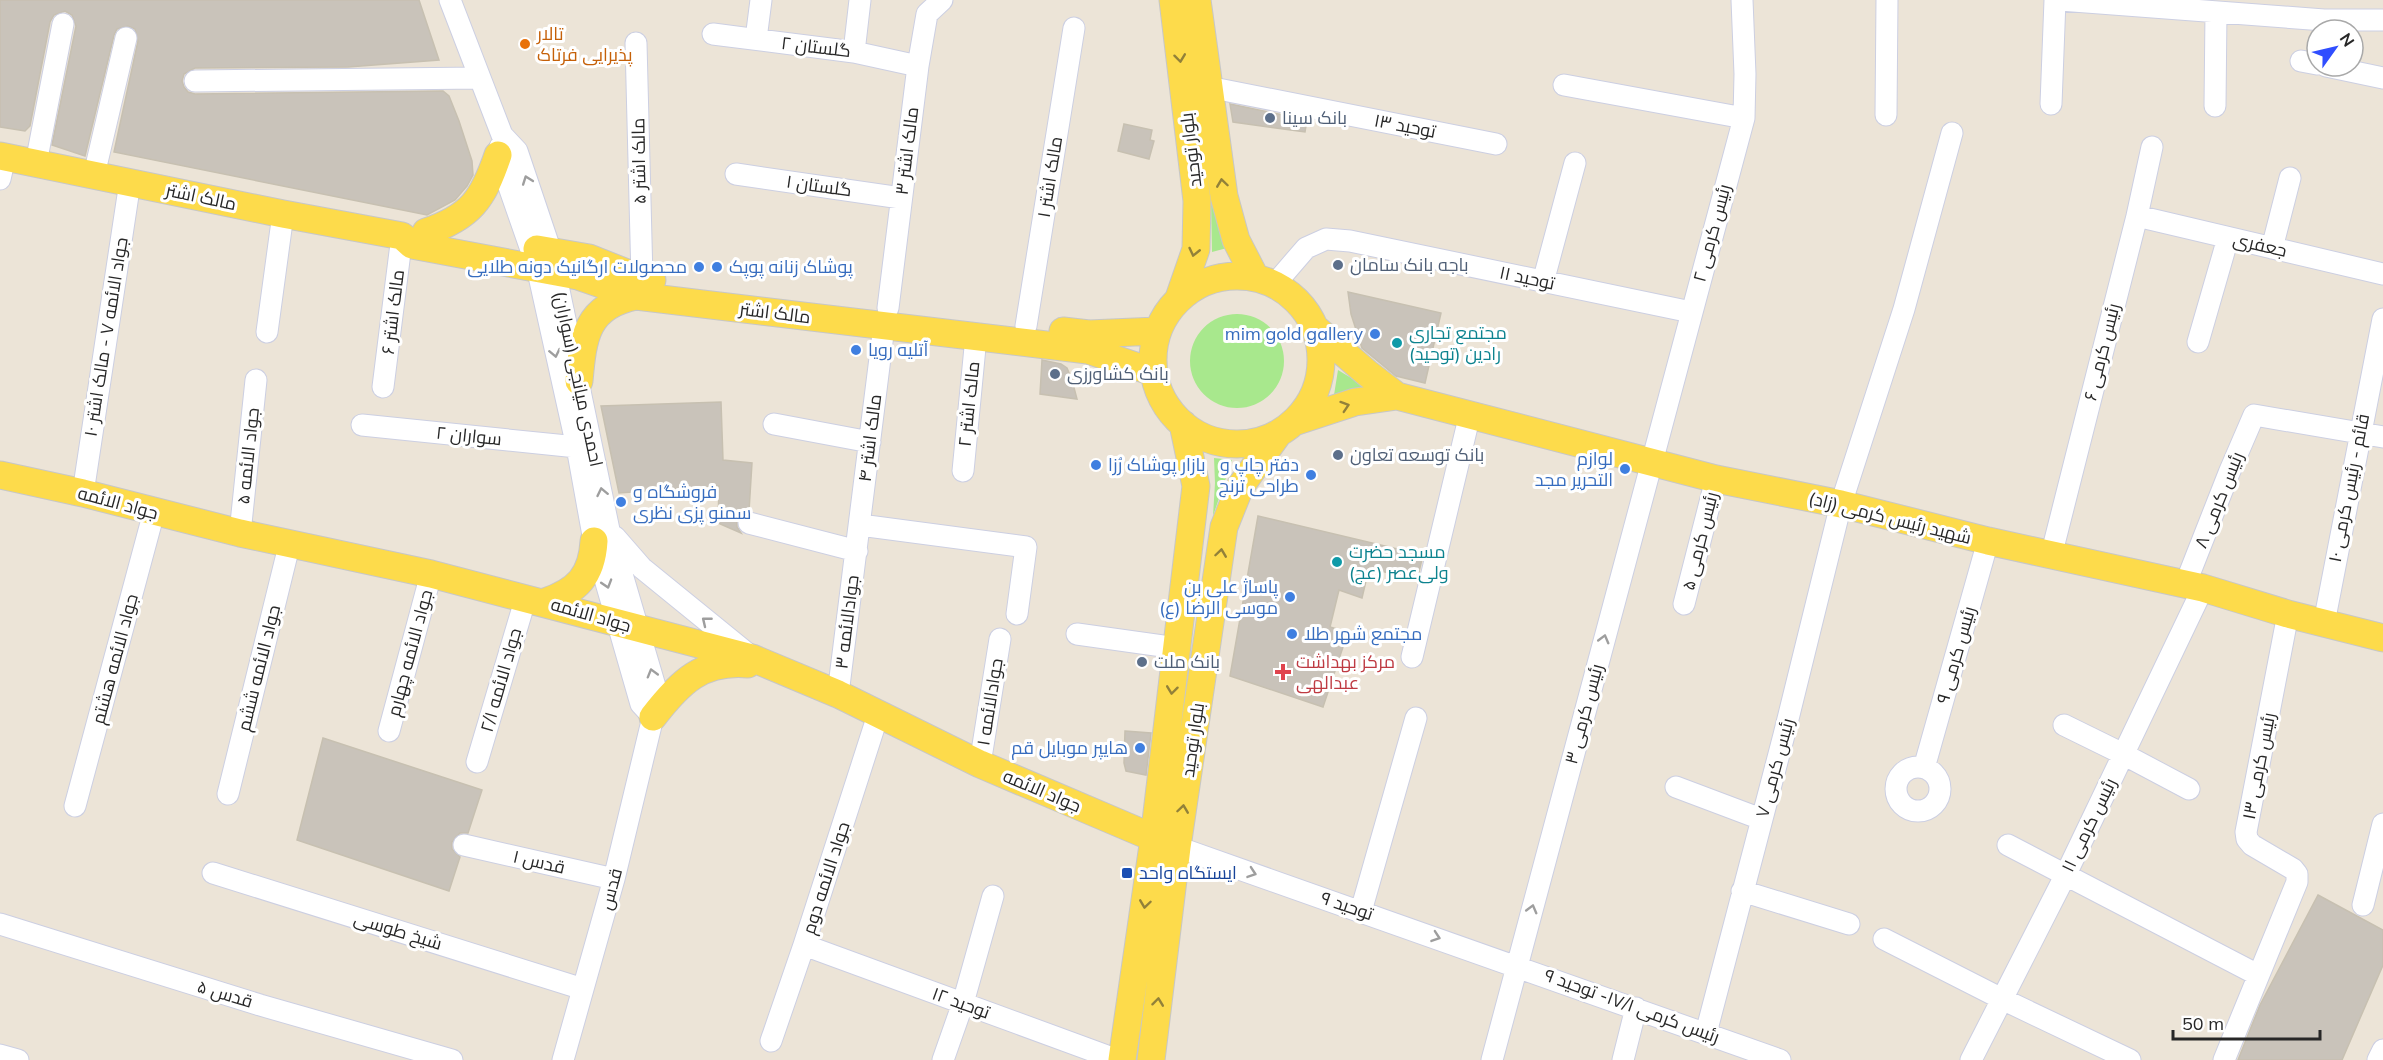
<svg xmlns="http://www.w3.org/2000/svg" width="2383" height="1060" viewBox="0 0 2383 1060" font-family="Mulish,Cairo,sans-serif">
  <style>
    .green { fill: #a8e88d }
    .building { fill: #c9c3ba; stroke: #c7c0b1; stroke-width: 1.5 }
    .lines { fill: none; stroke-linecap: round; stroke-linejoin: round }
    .minor-casing { stroke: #cccfe2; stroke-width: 23 }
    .major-casing { stroke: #c7c7c7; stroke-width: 29 }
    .minor { stroke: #fff; stroke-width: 21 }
    .major { stroke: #fddb4b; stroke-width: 27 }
    .oneway { stroke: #928139 }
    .oneway2 { stroke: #9e9e9e }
    .food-dot { fill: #e8710a; stroke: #fff; stroke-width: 2 }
    .service-dot { fill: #5c6f8a; stroke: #fff; stroke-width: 2 }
    .shop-dot { fill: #3f7fe0; stroke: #fff; stroke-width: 2 }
    .culture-dot { fill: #0f9aa8; stroke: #fff; stroke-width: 2 }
    .health-dot { fill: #e0444e; stroke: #fff; stroke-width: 2 }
    .transit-dot { fill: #1a4fb4; stroke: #fff; stroke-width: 2 }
    .labels { text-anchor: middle; stroke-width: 6; stroke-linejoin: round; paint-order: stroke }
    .food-label { font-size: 18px; fill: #c56008; stroke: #fff; text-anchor: start }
    .street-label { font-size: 18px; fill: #272727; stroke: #fff }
    .service-label { font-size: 18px; fill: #4e5e75; stroke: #fff; text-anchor: start }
    .shop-label { font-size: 18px; fill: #366cbe; stroke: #fff; text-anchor: end }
    .culture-label { font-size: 18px; fill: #0d838f; stroke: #fff; text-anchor: start }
    .health-label { font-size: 18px; fill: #be3a42; stroke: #fff; text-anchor: start }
    .transit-label { font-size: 18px; fill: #164399; stroke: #fff; text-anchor: start }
  </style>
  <rect width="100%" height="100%" fill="#ece4d7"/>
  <path class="green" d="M1211,200L1227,248L1212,252Z
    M1190 361a47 47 0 1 1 94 0a47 47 0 1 1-94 0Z
    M1338,370L1371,390L1334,395Z
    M1214,458L1232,460L1213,516L1215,483Z"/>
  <path class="building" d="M0,0H419L439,60L348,67L195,68L184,74L182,81L184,87L188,92L195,94L443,91L449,96L459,121L472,161L473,175L467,186L455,200L427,215L114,152L138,41L135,29L128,26L117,29L114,35L85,156L52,145L76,26L72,15L65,11L54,15L50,22L30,126L25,131L0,127Z
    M1230,104L1307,120L1305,132L1233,122Z
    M1124,124L1152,130L1150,140L1154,141L1149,159L1118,151Z
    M1348,292L1441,313L1425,383L1396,376L1362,348L1351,314Z
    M1042,360L1061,364L1067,368L1072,380L1077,399L1040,394Z
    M721,402L723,460L752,463L749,511L740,514L737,520V527L741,533L718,523L719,486L619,493L601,406Z
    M1258,516L1423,555L1417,580L1369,568L1362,598L1339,590L1330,627L1348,632L1323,707L1230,676Z
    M1125,731L1151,733L1146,775L1126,771L1124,763Z
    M323,738L482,790L468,833H460L452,842V849L460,857L449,891L297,840Z
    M2318,895L2383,930V965L2342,1060H2238L2260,1005Z"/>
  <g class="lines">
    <g class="minor-casing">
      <path id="minor" d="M450,0L502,135L517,151L551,252L609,530L659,700L653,717L614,879L563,1060
        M2060,0L2324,20H2383
        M713,34L854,52L918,66
        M756,39L761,0
        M636,43L642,279
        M854,52L860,0
        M2301,61L2317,64
        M2326,66L2383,78
        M195,81L479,78
        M1564,85L1744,118
        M1208,87L1496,144
        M2051,104L2055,0
        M2215,106L2216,12
        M1886,115L1887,0
        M500,147L498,155L537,267L577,447L594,541L641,704L653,717
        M36,163L63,24
        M736,174L901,198
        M94,175L126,38
        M0,179L5,157
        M2137,216L2383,274
        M2272,248L2290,178
        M1543,282L1575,163
        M1275,284L1306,248L1326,239L1350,241L1691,312
        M888,308L918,66L927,14L942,0
        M1026,326L1074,28
        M267,332L283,214
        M2198,342L2228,238
        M383,387L402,236
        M774,424L870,442
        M362,425L577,447
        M963,471L976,337
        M83,493L130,182
        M749,523L857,551
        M860,525L1026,547L1017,614
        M240,533L256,380
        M615,537L642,568L749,655
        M2051,556L2137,216L2152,147
        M2185,585L2229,473L2254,415L2383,437
        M1684,604L1716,479
        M2324,623L2383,319
        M1077,634L1177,648
        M1412,657L1470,414
        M838,694L884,326
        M2064,725L2123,754L2189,789
        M389,731L431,574
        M477,762L526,597
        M980,764L1000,639
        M1896 789a22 22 0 1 1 44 0a22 22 0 1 1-44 0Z
        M1924,768L1988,541
        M1676,787L1761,819
        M228,794L290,542
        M75,806L154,512
        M464,845L614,879
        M2008,845L2258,975
        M1177,847L1780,1060
        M213,873L583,989
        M1742,891L1849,924
        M2363,905L2383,824
        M1361,911L1416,718
        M0,924L260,1005L452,1060
        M1884,939L2002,999L2130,1060
        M804,945L1118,1060
        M1706,1033L1784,735L1841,504L1904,309L1952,133
        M771,1041L804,945L878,715
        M0,1055L18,1060
        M943,1060L963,1003L993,896
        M1492,1060L1744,118L1745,74L1742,0
        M1623,1060L1636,1008
        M1971,1060L2066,874L2203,588
        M2224,1060L2297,882V874L2293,869L2252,845L2247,839L2246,832L2288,614
        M2378,1060L2383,1050"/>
    </g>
    <g class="major-casing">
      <path id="major" d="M1173,0L1197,201L1196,249L1179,298
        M1197,0L1224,196L1236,240L1255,277
        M0,156L283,214L402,236L412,245L578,276L636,296L1088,350L1153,372
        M426,232C471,217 483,199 498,155
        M537,249L589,258L642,279L652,280
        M1153 360a84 84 0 1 1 168 0a84 84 0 1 1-168 0Z
        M1315,328L1367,373L1397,396L1716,479L1841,504L1988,541L2203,588L2288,614L2383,638
        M1063,331L1089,334L1157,331
        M579,381C583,337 586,306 636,296
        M1294,422L1355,402L1397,396
        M0,475L83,493L240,533L431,574L752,658L838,694L980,764L1154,838
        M545,602C577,591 592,576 594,541
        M653,717C680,682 702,660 748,664
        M1122,1060L1154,838L1196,486L1183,424
        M1151,1060L1177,847L1224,527L1240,487L1278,434"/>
    </g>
    <use href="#minor" class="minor"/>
    <use href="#major" class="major"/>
  </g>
  <defs><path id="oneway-chevron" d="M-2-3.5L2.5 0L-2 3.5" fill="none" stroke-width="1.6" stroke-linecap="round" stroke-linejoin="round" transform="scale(1.5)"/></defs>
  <g class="oneway">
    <use href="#oneway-chevron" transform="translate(1180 58) rotate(83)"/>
    <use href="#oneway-chevron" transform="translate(1222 183) rotate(-98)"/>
    <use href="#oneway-chevron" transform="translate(1194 252) rotate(103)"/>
    <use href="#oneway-chevron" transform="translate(1345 406) rotate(-18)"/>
    <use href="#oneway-chevron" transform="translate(1221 553) rotate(-82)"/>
    <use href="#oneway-chevron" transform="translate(1172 690) rotate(97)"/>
    <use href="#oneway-chevron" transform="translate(1183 809) rotate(-82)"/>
    <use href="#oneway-chevron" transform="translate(1145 904) rotate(98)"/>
    <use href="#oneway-chevron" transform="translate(1158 1002) rotate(-83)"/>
  </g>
  <g class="oneway2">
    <use href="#oneway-chevron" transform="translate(527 180) rotate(-110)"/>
    <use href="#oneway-chevron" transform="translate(555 353) rotate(78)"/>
    <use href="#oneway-chevron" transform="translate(602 492) rotate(-102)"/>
    <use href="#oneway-chevron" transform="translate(607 584) rotate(73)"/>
    <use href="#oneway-chevron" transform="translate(706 621) rotate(-141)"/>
    <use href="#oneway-chevron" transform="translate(1604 639) rotate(-75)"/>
    <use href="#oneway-chevron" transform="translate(652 673) rotate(-106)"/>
    <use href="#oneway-chevron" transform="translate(1252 873) rotate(19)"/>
    <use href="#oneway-chevron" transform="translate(1532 909) rotate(-75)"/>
    <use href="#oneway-chevron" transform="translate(1436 937) rotate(19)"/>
  </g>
  <circle class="food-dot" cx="525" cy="44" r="6"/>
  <g class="service-dot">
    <circle cx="1270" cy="118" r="6"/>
    <circle cx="1338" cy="265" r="6"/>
    <circle cx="1055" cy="374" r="6"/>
    <circle cx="1338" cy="455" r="6"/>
    <circle cx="1142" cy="662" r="6"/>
  </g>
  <g class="shop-dot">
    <circle cx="699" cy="267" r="6"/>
    <circle cx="717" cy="267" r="6"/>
    <circle cx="1375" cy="334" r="6"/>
    <circle cx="856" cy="350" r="6"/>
    <circle cx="1096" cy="465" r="6"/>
    <circle cx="1625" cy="469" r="6"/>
    <circle cx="1311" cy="475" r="6"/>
    <circle cx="621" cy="502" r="6"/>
    <circle cx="1290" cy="597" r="6"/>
    <circle cx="1292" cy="634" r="6"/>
    <circle cx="1140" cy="748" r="6"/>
  </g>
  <g class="culture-dot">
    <circle cx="1397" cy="343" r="6"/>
    <circle cx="1337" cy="562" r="6"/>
  </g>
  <path class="health-dot" d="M1280 663h6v6h6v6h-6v6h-6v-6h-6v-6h6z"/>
  <rect class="transit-dot" x="1121" y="867" width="12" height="12" rx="3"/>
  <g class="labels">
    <g class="food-label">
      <text x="537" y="40">تالار<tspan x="537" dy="21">پذیرایی فرتاک</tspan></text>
    </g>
    <g class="street-label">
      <text transform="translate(816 47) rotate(7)" y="6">گلستان ۲</text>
      <text transform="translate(1405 126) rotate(11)" y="6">توحید ۱۳</text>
      <text transform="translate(1191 150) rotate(-97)" y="6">بلوار توحید</text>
      <text transform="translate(907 151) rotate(-83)" y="6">مالک اشتر ۳</text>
      <text transform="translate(639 161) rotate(-91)" y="6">مالک اشتر ۵</text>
      <text transform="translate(1050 177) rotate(-81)" y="6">مالک اشتر ۱</text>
      <text transform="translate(819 186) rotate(8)" y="6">گلستان ۱</text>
      <text transform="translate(201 197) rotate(12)" y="6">مالک اشتر</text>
      <text transform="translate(1712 233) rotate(-75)" y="6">رئیس کرمی ۲</text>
      <text transform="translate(2260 245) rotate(13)" y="6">جعفری</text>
      <text transform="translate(1527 278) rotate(12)" y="6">توحید ۱۱</text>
      <text transform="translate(393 312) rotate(-83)" y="6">مالک اشتر ۶</text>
      <text transform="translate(775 313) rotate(7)" y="6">مالک اشتر</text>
      <text transform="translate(106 337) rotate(-81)" y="6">جواد الائمه ۷ - مالک اشتر ۱۰</text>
      <text transform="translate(2102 352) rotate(-76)" y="6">رئیس کرمی ۶</text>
      <text transform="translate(578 379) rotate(78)" y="6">احمدی میانجی (سواران)</text>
      <text transform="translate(969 404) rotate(-84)" y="6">مالک اشتر ۲</text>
      <text transform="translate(469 436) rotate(6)" y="6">سواران ۲</text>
      <text transform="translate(870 438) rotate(-83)" y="6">مالک اشتر ۴</text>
      <text transform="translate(248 456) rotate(-84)" y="6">جواد الائمه ۵</text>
      <text transform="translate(2349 488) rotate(-79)" y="6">قائم - رئیس کرمی ۱۰</text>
      <text transform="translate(2219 500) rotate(-68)" y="6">رئیس کرمی ۸</text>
      <text transform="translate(118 503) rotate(15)" y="6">جواد الائمه</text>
      <text transform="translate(1890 518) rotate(14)" y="6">شهید رئیس کرمی (زاد)</text>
      <text transform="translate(1700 541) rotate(-76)" y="6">رئیس کرمی ۵</text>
      <text transform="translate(591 615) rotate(16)" y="6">جواد الائمه</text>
      <text transform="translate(847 622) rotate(-83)" y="6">جوادالائمه ۳</text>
      <text transform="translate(410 653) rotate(-75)" y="6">جواد الائمه چهارم</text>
      <text transform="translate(1956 655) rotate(-74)" y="6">رئیس کرمی ۹</text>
      <text transform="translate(115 659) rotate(-75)" y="6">جواد الائمه هشتم</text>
      <text transform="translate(259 668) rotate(-76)" y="6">جواد الائمه ششم</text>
      <text transform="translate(501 680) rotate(-74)" y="6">جواد الائمه ۲/۱</text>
      <text transform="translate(990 702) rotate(-81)" y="6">جوادالائمه ۱</text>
      <text transform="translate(1584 714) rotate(-75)" y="6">رئیس کرمی ۳</text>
      <text transform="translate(1193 740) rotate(-82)" y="6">بلوار توحید</text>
      <text transform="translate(2259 766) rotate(-79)" y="6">رئیس کرمی ۱۳</text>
      <text transform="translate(1775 768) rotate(-75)" y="6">رئیس کرمی ۷</text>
      <text transform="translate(1042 791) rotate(23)" y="6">جواد الائمه</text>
      <text transform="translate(2089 825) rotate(-64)" y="6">رئیس کرمی ۱۱</text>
      <text transform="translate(539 862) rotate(13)" y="6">قدس ۱</text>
      <text transform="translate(826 878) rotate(-72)" y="6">جواد الائمه دوم</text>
      <text transform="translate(611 889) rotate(-75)" y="6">قدس</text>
      <text transform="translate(1347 906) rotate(19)" y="6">توحید ۹</text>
      <text transform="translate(398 931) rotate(17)" y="6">شیخ طوسی</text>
      <text transform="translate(225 994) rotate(17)" y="6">قدس ۵</text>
      <text transform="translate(961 1003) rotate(20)" y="6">توحید ۱۲</text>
      <text transform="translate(1632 1006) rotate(20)" y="6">رئیس کرمی ۱۷/۱- توحید ۹</text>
    </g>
    <g class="service-label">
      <text x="1282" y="124">بانک سینا</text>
      <text x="1350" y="271">باجه بانک سامان</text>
      <text x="1067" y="380">بانک کشاورزی</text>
      <text x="1350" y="461">بانک توسعه تعاون</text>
      <text x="1154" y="668">بانک ملت</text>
    </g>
    <g class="shop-label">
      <text x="687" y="273">محصولات ارگانیک دونه طلایی</text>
      <text x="729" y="273" text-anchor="start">پوشاک زنانه پوپک</text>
      <text x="1363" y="340">mim gold gallery</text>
      <text x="868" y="356" text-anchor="start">آتلیه رویا</text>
      <text x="1613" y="465">لوازم<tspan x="1613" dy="21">التحریر مجد</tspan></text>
      <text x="1108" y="471" text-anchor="start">بازار پوشاک رُزا</text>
      <text x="1299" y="471">دفتر چاپ و<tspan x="1299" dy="21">طراحی ترنج</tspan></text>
      <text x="633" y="498" text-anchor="start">فروشگاه و<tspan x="633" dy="21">سمنو پزی نظری</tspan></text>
      <text x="1278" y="593">پاساژ علی بن<tspan x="1278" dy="21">موسی الرضا (ع)</tspan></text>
      <text x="1304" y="640" text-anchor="start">مجتمع شهر طلا</text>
      <text x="1128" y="754">هایپر موبایل قم</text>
    </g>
    <g class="culture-label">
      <text x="1409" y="339">مجتمع تجاری<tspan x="1409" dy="21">رادین (توحید)</tspan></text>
      <text x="1349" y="558">مسجد حضرت<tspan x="1349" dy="21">ولی‌عصر (عج)</tspan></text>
    </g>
    <g class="health-label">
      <text x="1296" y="668">مرکز بهداشت<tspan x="1296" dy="21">عبدالهی</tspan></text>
    </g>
    <g class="transit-label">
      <text x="1139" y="879">ایستگاه واحد</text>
    </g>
  </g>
  <g transform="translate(2335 48) rotate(56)"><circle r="28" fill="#ffffff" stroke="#a9a9a9" stroke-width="1.5"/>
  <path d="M0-4.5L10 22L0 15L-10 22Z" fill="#304eff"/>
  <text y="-9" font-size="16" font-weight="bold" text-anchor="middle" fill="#272727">N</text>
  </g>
  <path d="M2173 1030v9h147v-9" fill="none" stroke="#272727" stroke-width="3"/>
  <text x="2182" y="1030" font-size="18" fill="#272727" stroke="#ffffff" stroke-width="4.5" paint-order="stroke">50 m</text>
</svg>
